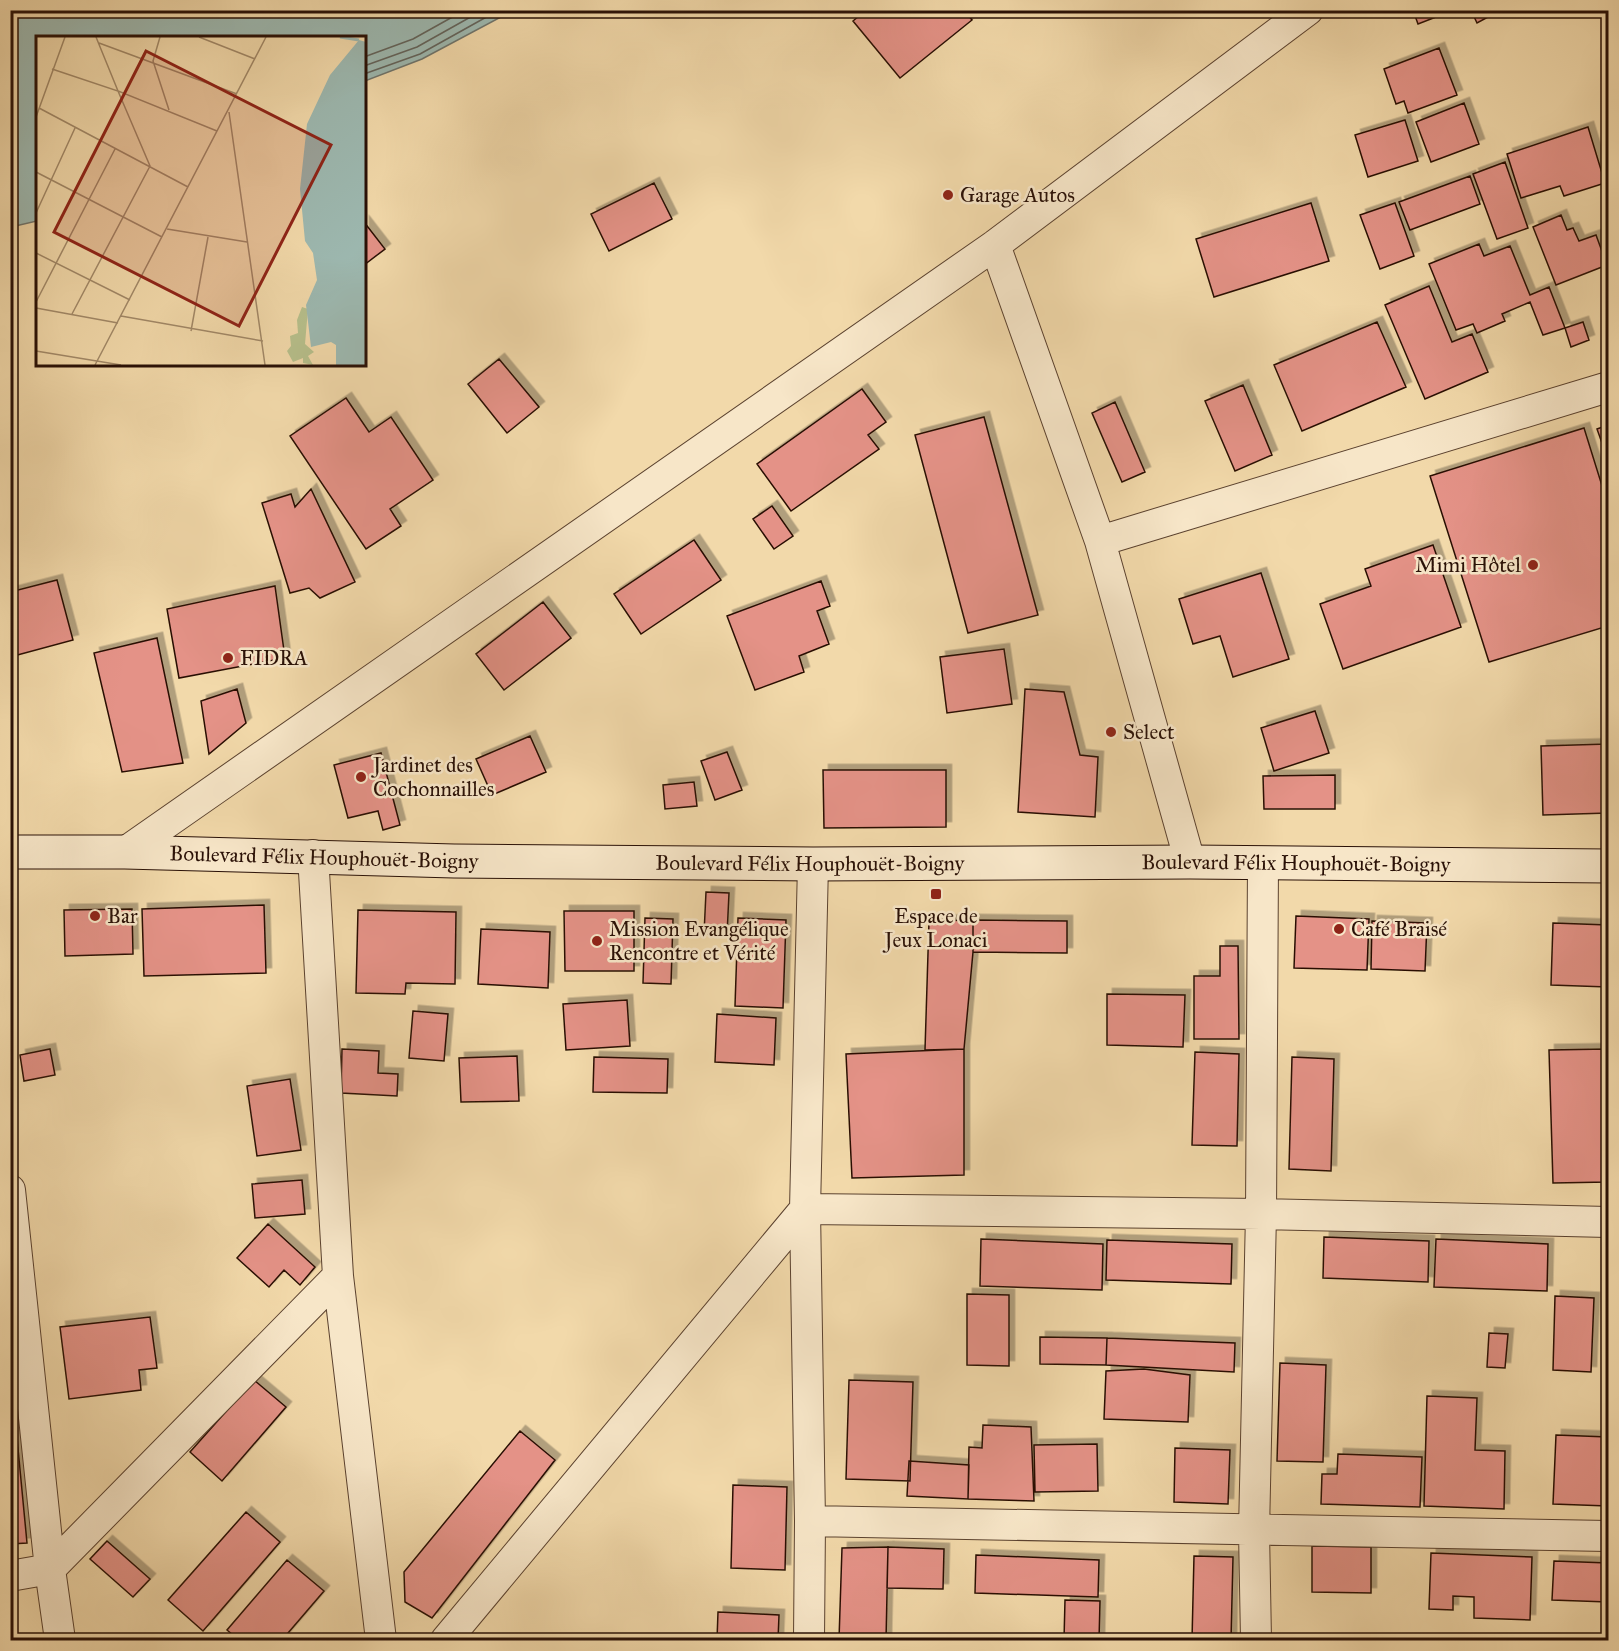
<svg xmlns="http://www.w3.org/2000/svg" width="1619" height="1651" viewBox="0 0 1619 1651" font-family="'IM FELL Great Primer',serif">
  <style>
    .water { fill: #9db9b1; stroke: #6f756d; stroke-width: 1.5 }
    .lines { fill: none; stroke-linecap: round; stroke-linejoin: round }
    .shore { stroke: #63645c; stroke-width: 1.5 }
    .building { fill: #e49287; stroke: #291006; stroke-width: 1.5; filter: url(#shadow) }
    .street-casing { stroke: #5b422f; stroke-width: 32 }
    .secondary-casing { stroke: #291006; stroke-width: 35 }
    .street { stroke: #f7e6c8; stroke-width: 30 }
    .secondary { stroke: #f7e6c8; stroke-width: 33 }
    .poi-dot { fill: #8f2418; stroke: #f7e6c8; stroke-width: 2 }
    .labels { text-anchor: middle; stroke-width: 5; stroke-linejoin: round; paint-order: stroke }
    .poi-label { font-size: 21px; fill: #291006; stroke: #f7e6c8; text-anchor: start }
    .street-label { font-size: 21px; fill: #291006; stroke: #f7e6c8 }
    .inset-river { fill: none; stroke: #9db9b1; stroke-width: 3 }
    .inset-road { fill: none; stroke: #a28968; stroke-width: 1.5 }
    .view { fill: #8f2418; fill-opacity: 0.15; stroke: #8f2418; stroke-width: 3 }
    .inset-edge { fill: none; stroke: #291006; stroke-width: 3 }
  </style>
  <defs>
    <filter id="shadow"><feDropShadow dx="5.5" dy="-5.5" stdDeviation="0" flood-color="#0004"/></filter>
  </defs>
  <rect width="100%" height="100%" fill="#f2d9aa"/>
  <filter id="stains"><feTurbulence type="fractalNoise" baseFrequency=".00333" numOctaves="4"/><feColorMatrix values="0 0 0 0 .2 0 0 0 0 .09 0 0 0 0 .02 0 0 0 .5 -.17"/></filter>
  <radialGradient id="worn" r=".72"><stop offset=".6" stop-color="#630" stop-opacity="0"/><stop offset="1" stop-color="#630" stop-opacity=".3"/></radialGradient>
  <path class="water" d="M10,11L11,10L512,11L422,59L365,81L364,38H38L37,221L11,227Z"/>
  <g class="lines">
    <path class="shore" d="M364,57L413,39L465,10
      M364,66L417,47L483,10
      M364,74L420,54L499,10"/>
  </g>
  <path class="building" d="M866,10H964L972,20L900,78L853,21Z
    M1413,10H1454L1418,24Z
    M1471,10H1501L1477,23Z
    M1439,48L1457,95L1408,113L1404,101L1396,104L1384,69Z
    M1464,103L1479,144L1431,162L1416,122Z
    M1405,120L1418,161L1368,177L1355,135Z
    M1588,127L1605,183L1564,196L1560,186L1521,198L1507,154Z
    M1505,162L1528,228L1497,239L1473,174Z
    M1470,176L1480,204L1410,230L1399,202Z
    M654,183L672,219L609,251L591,214Z
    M1311,203L1329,261L1214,297L1196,239Z
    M1395,203L1414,256L1380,269L1360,215Z
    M1561,215L1567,230L1573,228L1579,241L1596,235L1607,265L1556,285L1533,227Z
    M364,222L385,249L364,265Z
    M1479,244L1484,256L1510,246L1530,295L1549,287L1565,328L1543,335L1530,302L1502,314L1505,321L1477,333L1473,324L1456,330L1429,264Z
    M1429,286L1452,342L1472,334L1488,372L1425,399L1385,305Z
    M1377,322L1406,387L1302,431L1274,365Z
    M1583,322L1589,340L1571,347L1565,328Z
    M499,359L539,407L507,433L468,384Z
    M1243,385L1272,455L1235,471L1205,401Z
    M862,389L886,422L868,435L879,449L791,511L757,464Z
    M346,398L369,432L391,417L433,480L390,509L401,526L366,549L290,436Z
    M1115,402L1145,472L1122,482L1092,413Z
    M984,417L1038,615L968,633L915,435Z
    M1608,425V460L1597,429Z
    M1584,428L1608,505V626L1489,662L1430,476Z
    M311,489L355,582L320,598L309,588L290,593L262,503L291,494L295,507Z
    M772,506L793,536L774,549L753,519Z
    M694,540L721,580L641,634L614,594Z
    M1433,545L1461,627L1343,669L1320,604L1371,586L1365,569Z
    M1261,573L1289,659L1233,677L1220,636L1193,644L1179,599Z
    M57,580L73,640L10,657V592Z
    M821,581L830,606L817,611L829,644L799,656L804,672L755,690L727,616Z
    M275,586L285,658L179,678L167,609Z
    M543,602L571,638L504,690L476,654Z
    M157,638L183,763L122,772L94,653Z
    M1004,649L1012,704L947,713L940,657Z
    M237,689L246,723L209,754L201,701Z
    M1025,689L1064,692L1080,755L1098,757L1095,817L1018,812Z
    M1315,711L1329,753L1274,771L1261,728Z
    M530,736L546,772L492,795L476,759Z
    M1608,744V813L1543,815L1541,746Z
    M727,752L742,790L715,800L701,761Z
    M381,753L400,825L383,830L378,811L348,818L334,765Z
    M823,770H946V827L824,828Z
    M1335,775V809H1264L1263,776Z
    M694,782L697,806L665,809L663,785Z
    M706,892L729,893L727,935L704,934Z
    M264,905L266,973L144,976L142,909Z
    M132,909L133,954L65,956L64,910Z
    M358,910L456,912L455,984L406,983L405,994L356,993Z
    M564,911H634V971H565Z
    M1296,916L1369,919L1367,970L1294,968Z
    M645,918L673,919L671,984L643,983Z
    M738,918L786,920L783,1008L735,1006Z
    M973,920V952L964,1049L925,1050L929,921Z
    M973,920L1067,921V953L973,952Z
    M1372,921L1427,923L1425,971L1371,969Z
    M1553,923L1608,925V987L1551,985Z
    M481,929L550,932L548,988L478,984Z
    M1220,946H1238L1239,1039H1194V976H1220Z
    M1107,994L1185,995L1183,1047L1107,1045Z
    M627,1000L630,1046L566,1050L563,1004Z
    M413,1011L448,1014L444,1061L409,1058Z
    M717,1014L776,1018L774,1065L715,1062Z
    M50,1049L55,1075L24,1081L20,1055Z
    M342,1049L379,1051L378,1073L398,1074L397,1096L341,1093Z
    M964,1049V1175L852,1178L846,1054Z
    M1608,1049V1182L1553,1183L1549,1050Z
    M1195,1052L1239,1054L1237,1146L1192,1145Z
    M517,1056L519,1101L461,1102L459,1058Z
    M594,1057L668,1059L667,1093L593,1092Z
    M1292,1057L1334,1059L1331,1171L1289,1169Z
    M290,1079L301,1150L257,1156L247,1086Z
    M302,1180L305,1214L255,1218L252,1184Z
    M268,1224L315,1267L300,1285L284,1270L269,1287L237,1258Z
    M1324,1237L1429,1241L1428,1282L1323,1278Z
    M981,1239L1103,1244L1102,1290L980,1286Z
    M1436,1239L1548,1244L1547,1291L1434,1287Z
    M1107,1240L1232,1244L1231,1284L1106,1280Z
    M967,1294L1009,1295V1366L967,1365Z
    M1555,1296L1594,1298L1591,1372L1553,1370Z
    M150,1317L157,1368L139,1370L141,1390L69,1399L60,1327Z
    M1489,1333L1508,1334L1505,1368L1487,1367Z
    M1040,1337L1107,1338L1106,1365L1040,1364Z
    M1107,1338L1235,1343L1234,1372L1106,1365Z
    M1280,1363L1326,1365L1323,1462L1277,1461Z
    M1144,1369L1190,1375L1188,1422L1104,1419L1106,1371Z
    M254,1380L286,1407L222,1481L190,1452Z
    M849,1380L913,1382L910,1481L846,1479Z
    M1427,1396L1477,1398L1475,1450L1505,1451L1504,1509L1424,1506Z
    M10,1417H15L27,1543L10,1544Z
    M983,1425L1031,1427L1034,1501L968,1499L969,1447L982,1448Z
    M520,1431L555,1460L432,1618L405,1602L404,1572Z
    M1556,1435L1608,1437V1506L1553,1504Z
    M1097,1444L1098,1491L1035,1492L1034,1445Z
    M1175,1448L1230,1450L1228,1504L1174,1502Z
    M1338,1454L1422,1457L1420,1507L1321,1504L1322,1474H1337Z
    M909,1461L969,1465L968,1499L907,1496Z
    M733,1485L787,1487L785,1570L731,1568Z
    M246,1512L280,1542L203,1631L168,1600Z
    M107,1541L150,1579L133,1597L90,1559Z
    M1312,1546L1371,1547V1593L1312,1592Z
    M888,1547L886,1640H839L842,1548Z
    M888,1547L944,1549L943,1589L887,1588Z
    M1431,1553L1532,1557L1530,1620L1474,1618V1597L1453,1596V1610L1429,1609Z
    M976,1555L1099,1560L1098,1597L975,1593Z
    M1194,1556L1233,1557L1231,1640H1192Z
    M287,1560L324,1591L282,1640H239L227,1630Z
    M1554,1561L1608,1563V1602L1552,1600Z
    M1065,1600L1100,1601L1099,1640H1064Z
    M718,1612L779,1615L778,1640H717Z"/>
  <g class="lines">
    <g class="street-casing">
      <path id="street" d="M995,245L1100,541L1190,862
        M1100,541L1608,387
        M125,852L995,245L1308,10
        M313,855L338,1276L381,1640
        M10,1190L50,1569L60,1640
        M810,1521L1608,1536
        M10,1576L50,1569L338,1276
        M446,1640L805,1209L1261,1214L1608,1222
        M809,1640L810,1521L805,1209L813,864
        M1256,1640L1254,1531L1261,1214L1263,862"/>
    </g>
    <g class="secondary-casing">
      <g id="secondary">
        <path id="s1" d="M10,852H125L454,861L813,864L1190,862L1608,866"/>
      </g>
    </g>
    <use href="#street" class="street"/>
    <use href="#secondary" class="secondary"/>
  </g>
  <g class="poi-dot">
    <circle cx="948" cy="195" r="6"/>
    <circle cx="1533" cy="565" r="6"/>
    <circle cx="228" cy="658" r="6"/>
    <circle cx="1111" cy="732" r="6"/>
    <circle cx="361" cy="777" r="6"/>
    <rect x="930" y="888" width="12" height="12" rx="3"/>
    <circle cx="95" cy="916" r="6"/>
    <circle cx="1339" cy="929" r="6"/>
    <circle cx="597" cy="941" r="6"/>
  </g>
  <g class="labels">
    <g class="poi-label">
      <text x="960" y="202">Garage Autos</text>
      <text x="1521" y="572" text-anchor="end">Mimi Hôtel</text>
      <text x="240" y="665">FIDRA</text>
      <text x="1123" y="739">Select</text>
      <text x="373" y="772">Jardinet des<tspan x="373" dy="24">Cochonnailles</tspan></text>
      <text x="107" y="923">Bar</text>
      <text x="936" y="923" text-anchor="middle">Espace de<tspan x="936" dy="24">Jeux Lonaci</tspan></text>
      <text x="609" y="936">Mission Evangélique<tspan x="609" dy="24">Rencontre et Vérité</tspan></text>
      <text x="1351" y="936">Café Braisé</text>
    </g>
    <g class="street-label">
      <text dy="7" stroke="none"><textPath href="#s1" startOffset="314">Boulevard Félix Houphouët-Boigny</textPath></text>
      <text dy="7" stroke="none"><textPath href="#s1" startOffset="800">Boulevard Félix Houphouët-Boigny</textPath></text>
      <text dy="7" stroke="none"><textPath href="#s1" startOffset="1286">Boulevard Félix Houphouët-Boigny</textPath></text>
    </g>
  </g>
  <g transform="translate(36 36)">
    <rect width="330" height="330" fill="#f2d9aa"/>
    <path d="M266,271L272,273L269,308L278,316L272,320L277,329L267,327V322L257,326L251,315L255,310L254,300L262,297L261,284Z" fill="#b7c08c"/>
    <path d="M323,4L330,6V329H300V309L295,306L275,311L270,269L281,244L277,217L269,205L264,153L271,88L294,39Z" fill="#9db9b1"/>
    <path class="inset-river" d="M304,1L323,4"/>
    <path class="inset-road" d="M60,1L82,55L181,95M124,1L117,25L133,74M163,1L219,23M63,7L201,58M16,33L82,55L114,130L36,278M3,72L152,151M193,76L229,329M0,81L29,1M0,136L126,201M0,177L39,92M131,193L211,206M0,217L94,264M0,266L79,113M0,272L82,287M85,280L227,305M155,295L172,201M0,315L85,329M59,329L230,1"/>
    <path class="view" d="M110,15L295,109L203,290L18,196Z"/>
    <rect width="330" height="330" class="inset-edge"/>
  </g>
  <rect width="1619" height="1651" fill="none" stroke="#f2d9aa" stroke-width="36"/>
  <rect x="12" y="12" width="1595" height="1627" fill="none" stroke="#291006" stroke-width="3"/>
  <rect x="18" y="18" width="1583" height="1615" fill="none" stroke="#291006" stroke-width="1.5"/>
  <rect width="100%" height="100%" filter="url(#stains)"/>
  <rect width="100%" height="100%" fill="url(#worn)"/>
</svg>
